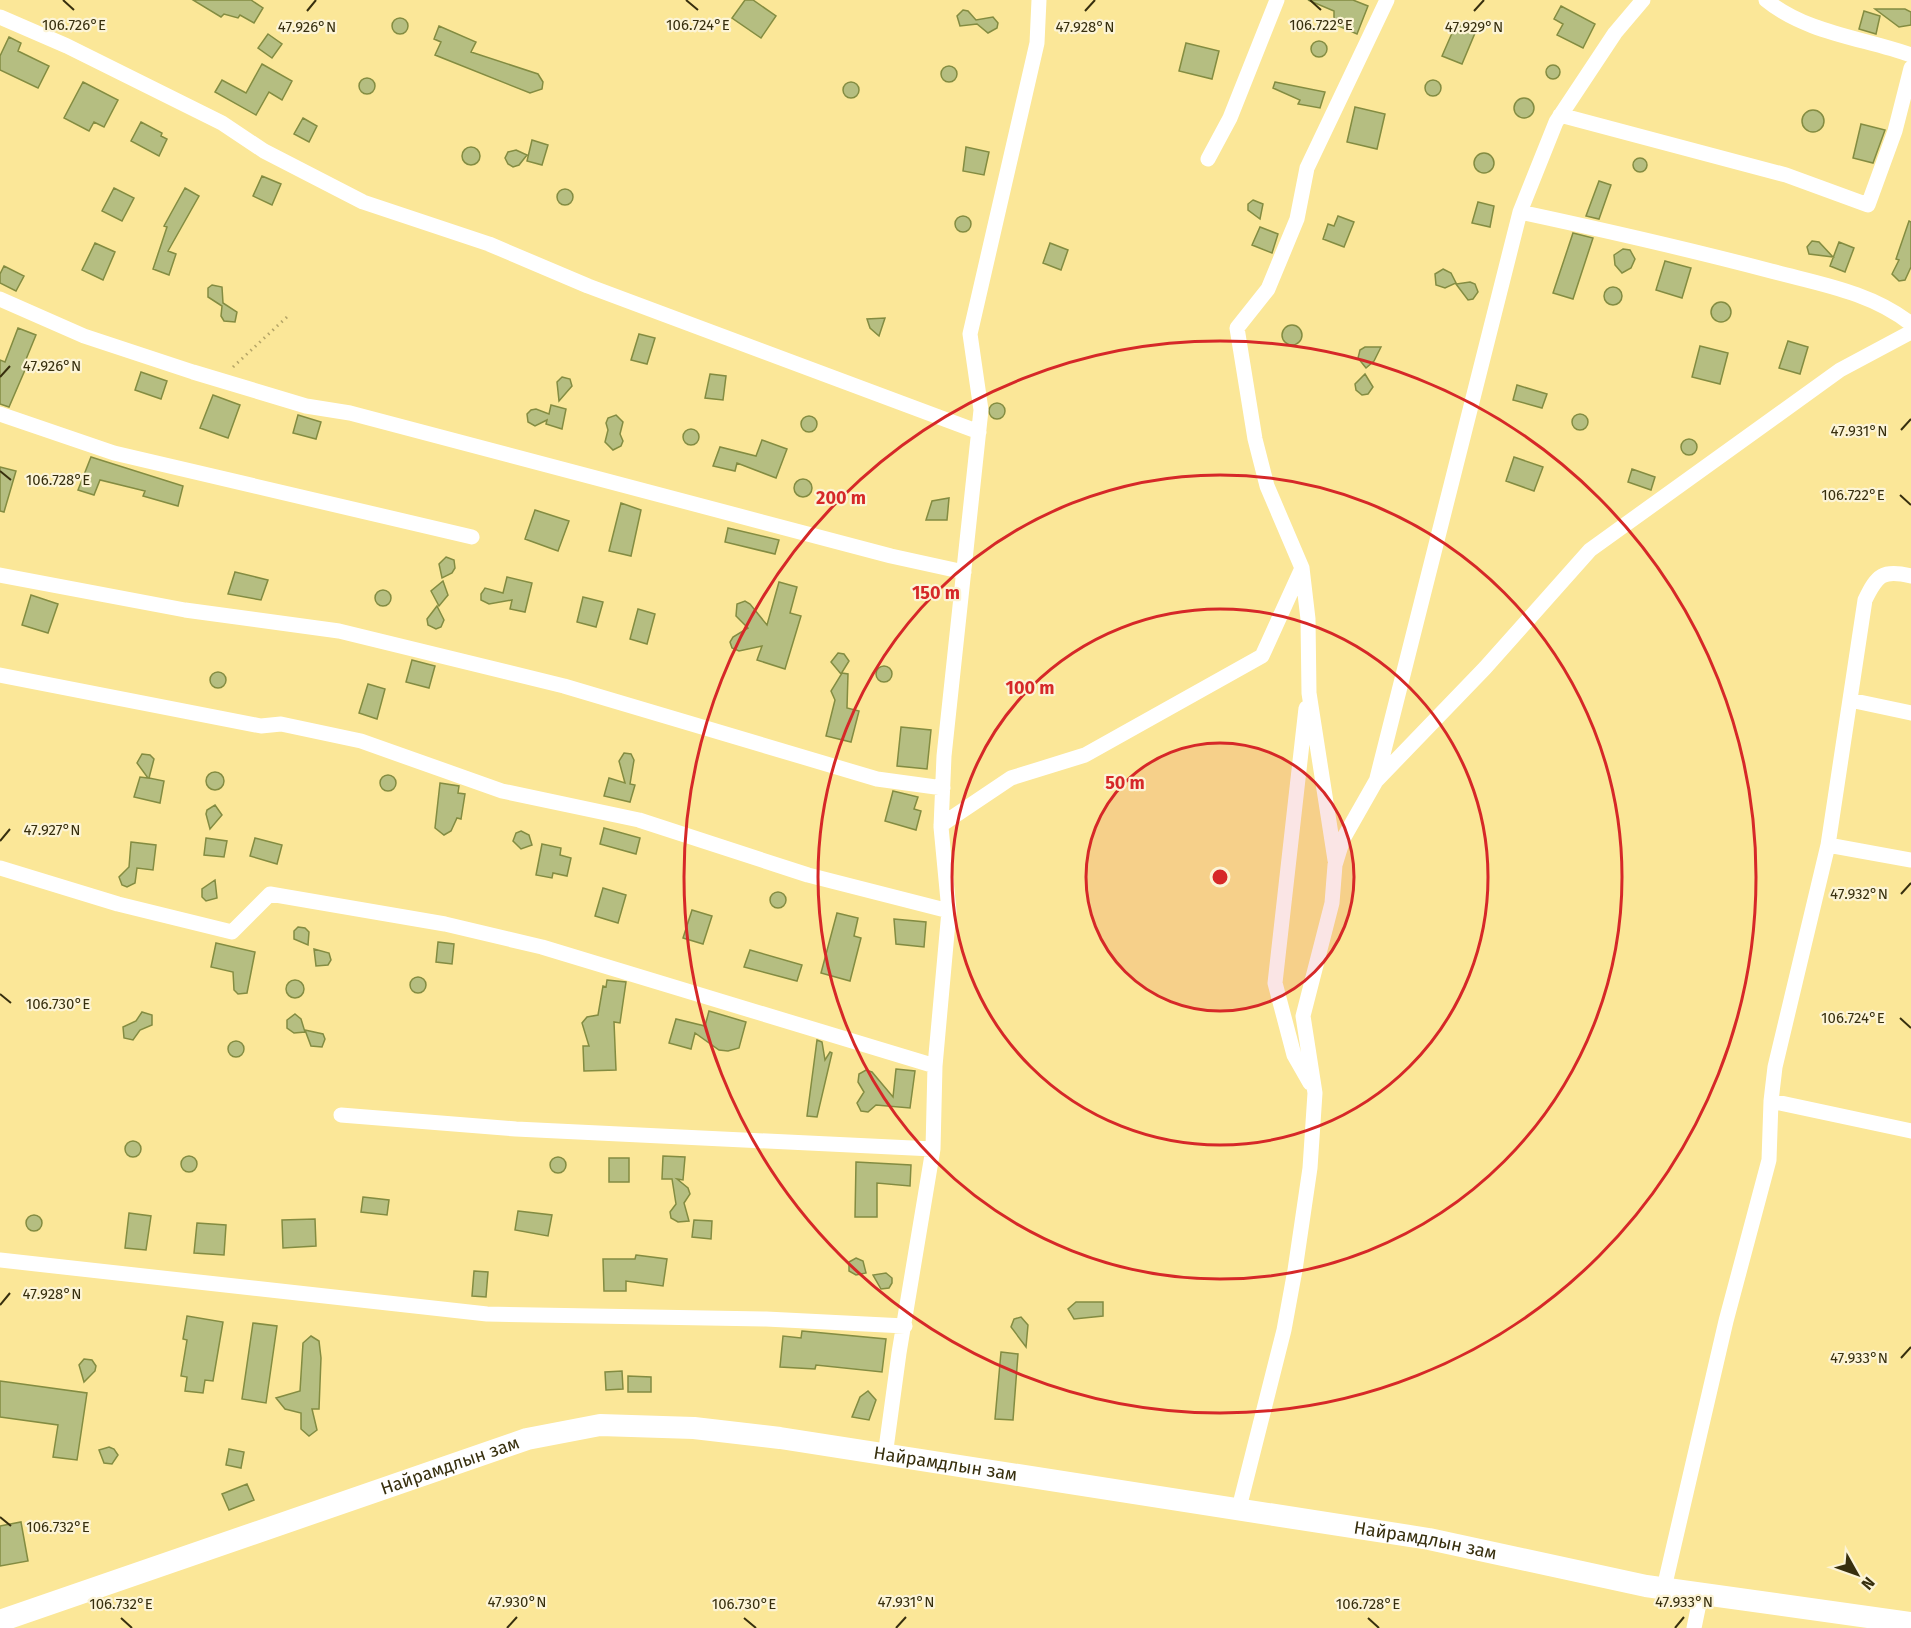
<svg xmlns="http://www.w3.org/2000/svg" width="1911" height="1628" viewBox="0 0 1911 1628" font-family="'Fira Sans',sans-serif">
  <style>
    .building { fill: #b5be81; stroke: #838c41; stroke-width: 1.5 }
    .lines { fill: none; stroke-linecap: round; stroke-linejoin: round }
    .path { stroke: #b5a567; stroke-width: 3; stroke-dasharray: 1.5 4.5; stroke-linecap: butt }
    .street { stroke: #fff; stroke-width: 15 }
    .secondary { stroke: #fff; stroke-width: 22 }
    .ticks { fill: none; stroke: #372f0e; stroke-width: 2 }
    .ring { fill: none; stroke: #d62828; stroke-width: 3 }
    .labels { text-anchor: middle; stroke-width: 4.5; stroke-linejoin: round; paint-order: stroke }
    .street-label { font-size: 18px; fill: #372f0e; stroke: #fcf4d6 }
    .ticks-label { font-size: 15px; text-anchor: middle; fill: #372f0e; stroke: #fcf4d6; stroke-width: 4.5; stroke-linejoin: round; paint-order: stroke }
    .centre { fill: #d62828; stroke: #fcf4d6; stroke-width: 3 }
    .ring-label { font-size: 18px; text-anchor: middle; font-weight: bold; fill: #d62828; stroke: #fcf4d6; stroke-width: 4.5; stroke-linejoin: round; paint-order: stroke }
  </style>
  <rect width="100%" height="100%" fill="#fbe798"/>
  <path class="building" d="M193,0H251L263,8L254,23L240,15L238,18L224,14L221,17Z
    M745,0H753L776,16L761,38L732,18Z
    M1308,0H1353L1368,6L1357,34L1334,24V11Z
    M1561,6L1595,24L1583,48L1557,35L1563,24L1554,19Z
    M1875,9H1905L1911,12V25L1899,27Z
    M963,10L968,11L976,20L993,17L998,23L997,28L988,33L977,24L960,26L957,16Z
    M1864,11L1880,16L1876,34L1859,29Z
    M392 26a8 8 0 1 1 16 0a8 8 0 1 1-16 0Z
    M1456,24L1475,33L1462,64L1442,56Z
    M439,26L476,42L471,52L538,74L543,82L542,89L530,93L435,55L441,42L434,39Z
    M268,34L282,44L272,58L258,48Z
    M9,37L21,43L18,51L49,66L38,88L0,70V56Z
    M1311 49a8 8 0 1 1 16 0a8 8 0 1 1-16 0Z
    M1186,43L1219,51L1212,79L1179,71Z
    M262,64L292,81L282,100L269,92L256,115L215,92L222,80L246,93Z
    M1546 72a7 7 0 1 1 14 0a7 7 0 1 1-14 0Z
    M941 74a8 8 0 1 1 16 0a8 8 0 1 1-16 0Z
    M359 86a8 8 0 1 1 16 0a8 8 0 1 1-16 0Z
    M1425 88a8 8 0 1 1 16 0a8 8 0 1 1-16 0Z
    M843 90a8 8 0 1 1 16 0a8 8 0 1 1-16 0Z
    M83,82L118,100L104,127L94,122L89,131L64,118Z
    M1275,82L1325,92L1320,108L1298,104L1300,100L1273,88Z
    M1514 108a10 10 0 1 1 20 0a10 10 0 1 1-20 0Z
    M1355,107L1385,114L1377,149L1347,142Z
    M1802 121a11 11 0 1 1 22 0a11 11 0 1 1-22 0Z
    M303,118L317,126L309,142L294,134Z
    M141,122L162,133L161,136L167,139L159,156L131,141Z
    M1861,124L1885,130L1873,163L1853,158Z
    M532,140L548,145L542,165L527,161Z
    M966,147L989,152L984,175L963,171Z
    M462 156a9 9 0 1 1 18 0a9 9 0 1 1-18 0Z
    M516,150L527,155L519,165L513,167L508,164L505,158L508,152Z
    M1474 163a10 10 0 1 1 20 0a10 10 0 1 1-20 0Z
    M1633 165a7 7 0 1 1 14 0a7 7 0 1 1-14 0Z
    M262,176L281,184L272,205L253,196Z
    M1599,181L1611,185L1599,219L1586,216Z
    M114,188L134,198L122,221L102,211Z
    M185,188L199,196L168,251L176,254L169,275L153,269L167,227L164,226Z
    M557 197a8 8 0 1 1 16 0a8 8 0 1 1-16 0Z
    M1253,200L1263,204L1260,219L1248,210V204Z
    M1478,202L1494,206L1490,227L1472,223Z
    M955 224a8 8 0 1 1 16 0a8 8 0 1 1-16 0Z
    M1338,216L1354,222L1344,247L1323,239L1328,224L1334,226Z
    M1909,221L1911,222V267L1905,280L1899,281L1892,274L1899,260L1896,259Z
    M1260,227L1278,234L1272,253L1252,245Z
    M1573,233L1593,238L1573,299L1553,293Z
    M1812,241L1819,242L1833,257L1809,254L1807,247Z
    M1839,242L1854,248L1845,272L1830,266Z
    M95,243L115,252L103,280L82,270Z
    M1050,243L1068,250L1061,270L1043,263Z
    M1623,249L1630,250L1635,259L1631,268L1622,273L1615,265L1614,255Z
    M1665,261L1691,268L1682,298L1656,290Z
    M4,266L24,276L16,291L0,283V274Z
    M1443,269L1451,273L1456,283L1445,288L1436,285L1435,274Z
    M1470,282L1475,284L1478,292L1473,299L1468,300L1456,284Z
    M212,285L222,287L223,303L237,312L235,322L224,321L221,316L222,306L208,297V288Z
    M1604 296a9 9 0 1 1 18 0a9 9 0 1 1-18 0Z
    M1711 312a10 10 0 1 1 20 0a10 10 0 1 1-20 0Z
    M885,318L879,336L870,328L867,319Z
    M1282 335a10 10 0 1 1 20 0a10 10 0 1 1-20 0Z
    M18,328L36,335L22,369L25,370L9,407L0,404V360L5,362Z
    M639,334L655,338L647,364L631,360Z
    M1788,341L1808,347L1800,374L1779,368Z
    M1700,346L1728,353L1720,384L1692,377Z
    M1381,347L1374,361L1366,368L1358,358L1360,350L1365,347Z
    M141,372L167,381L161,399L135,390Z
    M710,374L726,376L723,400L705,398Z
    M1365,374L1373,387L1368,394L1362,395L1356,390L1355,384Z
    M562,377L570,379L572,386L559,401L557,382Z
    M1517,385L1547,394L1542,408L1513,400Z
    M213,395L240,405L228,438L200,428Z
    M989 411a8 8 0 1 1 16 0a8 8 0 1 1-16 0Z
    M551,405L566,409L562,429L546,424L547,420L535,426L528,422L527,414L531,410L536,409L549,414Z
    M1572 422a8 8 0 1 1 16 0a8 8 0 1 1-16 0Z
    M298,415L321,422L316,439L293,433Z
    M616,415L623,422L620,434L623,441L621,446L613,450L605,442L608,430L606,423L608,418Z
    M801 424a8 8 0 1 1 16 0a8 8 0 1 1-16 0Z
    M683 437a8 8 0 1 1 16 0a8 8 0 1 1-16 0Z
    M1681 447a8 8 0 1 1 16 0a8 8 0 1 1-16 0Z
    M762,440L787,449L776,478L737,463L735,471L713,466L720,447L756,456Z
    M91,457L183,486L178,506L143,496L145,491L100,480L94,495L78,490Z
    M1514,457L1543,467L1534,491L1506,481Z
    M0,467L16,471L4,512L0,511Z
    M1632,469L1655,477L1651,490L1628,482Z
    M794 488a9 9 0 1 1 18 0a9 9 0 1 1-18 0Z
    M949,498L947,520H926L932,501Z
    M621,503L641,510L631,556L609,551Z
    M535,510L569,521L558,551L525,539Z
    M728,528L779,540L775,554L725,542Z
    M446,557L454,560L455,568L452,573L442,578L439,564Z
    M235,572L268,580L261,600L228,594Z
    M507,577L532,583L525,612L510,609L512,600L489,604L481,600V594L485,588L503,593Z
    M443,581L448,595L439,606L431,591Z
    M779,582L797,587L790,613L801,616L785,669L757,660L762,646L739,651L732,648L730,642L733,637L748,628L736,616L737,604L745,601L750,604L767,625Z
    M375 598a8 8 0 1 1 16 0a8 8 0 1 1-16 0Z
    M31,595L58,604L48,633L22,625Z
    M583,597L603,602L596,627L577,622Z
    M437,606L444,620L441,627L436,629L428,625L427,619Z
    M638,609L655,614L647,644L630,639Z
    M838,653L844,654L849,661L841,674L831,662Z
    M412,660L435,666L429,688L406,682Z
    M876 674a8 8 0 1 1 16 0a8 8 0 1 1-16 0Z
    M210 680a8 8 0 1 1 16 0a8 8 0 1 1-16 0Z
    M842,673L848,674L847,708L859,711L851,742L826,736L835,700L831,691Z
    M368,684L385,689L377,719L359,713Z
    M901,727L931,730L927,769L897,766Z
    M624,753L631,754L634,760L630,784L635,785L630,802L604,796L609,778L625,783L619,761Z
    M142,754L150,755L154,759L149,778L164,781L160,803L134,797L140,777L148,778L137,763Z
    M206 781a9 9 0 1 1 18 0a9 9 0 1 1-18 0Z
    M380 783a8 8 0 1 1 16 0a8 8 0 1 1-16 0Z
    M440,783L459,786L458,793L465,794L461,819L457,818L451,831L444,835L435,828Z
    M893,791L918,797L914,809L921,811L916,830L885,821Z
    M215,805L222,815L210,829L206,814L207,810Z
    M604,828L640,838L636,854L600,844Z
    M521,831L529,835L532,845L521,849L513,841L516,833Z
    M206,838L227,841L224,857L204,855Z
    M255,838L282,845L277,864L250,856Z
    M131,842L156,845L153,870L137,868L135,883L127,887L122,885L119,877L129,867Z
    M542,844L561,848L560,855L571,858L567,876L553,873L552,878L536,875Z
    M215,880L217,898L206,901L202,897V889Z
    M603,888L626,895L618,923L595,916Z
    M770 900a8 8 0 1 1 16 0a8 8 0 1 1-16 0Z
    M692,910L712,916L703,944L683,938Z
    M837,913L858,918L854,936L861,938L850,981L821,973Z
    M894,919L926,922L924,947L896,944Z
    M298,927L305,928L309,932L308,945L294,939V931Z
    M438,942L454,944L452,964L436,962Z
    M216,943L255,952L247,993L238,994L234,990L233,972L211,967Z
    M314,949L329,953L331,960L328,965L316,966Z
    M750,950L802,965L797,981L744,967Z
    M410 985a8 8 0 1 1 16 0a8 8 0 1 1-16 0Z
    M607,980L626,982L620,1023L614,1022L616,1070L584,1071L583,1046H589L582,1023L587,1017L598,1015L603,986L606,987Z
    M286 989a9 9 0 1 1 18 0a9 9 0 1 1-18 0Z
    M709,1011L746,1022L739,1048L728,1051L719,1050L695,1033L691,1049L669,1043L676,1019L705,1026Z
    M142,1012L152,1015V1025L140,1030L133,1040L124,1038L123,1027L136,1021Z
    M295,1014L301,1019L305,1032L294,1033L287,1028V1020Z
    M305,1030L323,1034L325,1039L322,1047L311,1046Z
    M817,1040L822,1042L825,1060L830,1052L832,1053L817,1117L807,1116Z
    M228 1049a8 8 0 1 1 16 0a8 8 0 1 1-16 0Z
    M896,1069L915,1071L910,1108L876,1105L868,1112L861,1111L857,1103L864,1092L858,1082L859,1074L866,1070L872,1072L893,1097Z
    M125 1149a8 8 0 1 1 16 0a8 8 0 1 1-16 0Z
    M181 1164a8 8 0 1 1 16 0a8 8 0 1 1-16 0Z
    M663,1156L685,1157L683,1180L677,1179L688,1188L690,1194L684,1203L689,1221L678,1222L671,1218L670,1212L676,1204L672,1179H662Z
    M550 1165a8 8 0 1 1 16 0a8 8 0 1 1-16 0Z
    M609,1158H629V1182H609Z
    M856,1162L911,1165L910,1186L877,1183V1217H855Z
    M363,1197L389,1200L387,1215L361,1212Z
    M518,1211L552,1215L548,1236L515,1230Z
    M129,1213L151,1216L146,1250L125,1248Z
    M26 1223a8 8 0 1 1 16 0a8 8 0 1 1-16 0Z
    M315,1219L316,1246L283,1248L282,1220Z
    M694,1220L712,1221L711,1239L692,1237Z
    M197,1223L226,1225L224,1255L194,1253Z
    M636,1255L667,1259L663,1286L626,1281V1291H604L603,1259H635Z
    M856,1258L863,1261L866,1273L856,1275L849,1271V1262Z
    M474,1271L488,1272L486,1297L472,1296Z
    M886,1273L892,1278V1283L889,1288L881,1289L873,1275Z
    M1076,1302H1103V1316L1074,1319L1068,1309Z
    M187,1316L223,1322L213,1381L205,1380L203,1393L185,1391L187,1377L181,1376L187,1340L183,1339Z
    M1021,1317L1028,1325L1026,1347L1011,1327L1014,1319Z
    M253,1323L277,1326L266,1403L242,1399Z
    M802,1331L886,1339L882,1372L816,1365L815,1369L780,1367L783,1336L801,1338Z
    M311,1336L319,1341L321,1358L319,1409H312L317,1430L309,1436L301,1429V1413L285,1409L276,1398L300,1391L303,1343Z
    M1001,1352L1018,1354L1013,1420L995,1419Z
    M84,1359L92,1360L96,1366L95,1371L84,1382L79,1365Z
    M622,1371L623,1389L606,1390L605,1372Z
    M628,1376L651,1377V1392H628Z
    M0,1381L87,1393L77,1460L53,1457L58,1425L0,1417Z
    M868,1391L876,1400L869,1420L852,1417L860,1397Z
    M109,1447L114,1449L118,1455L112,1464L104,1463L99,1450Z
    M229,1449L244,1452L241,1468L226,1465Z
    M247,1484L254,1500L229,1510L222,1494Z
    M21,1522L28,1561L0,1566V1526Z"/>
  <g class="lines">
    <path class="path" d="M233,367L288,316"/>
    <path class="street" d="M1766,0C1806,33 1863,38 1911,55
      M0,17L67,46L222,123L264,151L363,202L489,244L588,286L979,432
      M1560,115L1786,175L1868,205L1895,131L1911,68
      M1208,159L1230,118L1277,0
      M1520,212C1604,230 1688,249 1771,271C1819,284 1871,292 1911,324
      M0,299L84,336L193,372L306,406L350,413L891,556L964,572
      M0,414L114,453L472,537
      M0,575L185,610L339,631L564,686L877,779L943,788
      M0,675L261,726L281,724L361,741L502,791L639,820L808,875L949,911
      M1850,700L1911,713
      M1306,708L1275,983L1294,1055L1310,1083
      M1377,778L1520,212L1556,122L1615,33L1643,0
      M941,825L1011,778L1085,755L1262,656L1302,568
      M1828,845L1911,860
      M1335,860L1309,693L1308,619L1302,568L1267,486L1255,439L1237,328L1268,289L1297,219L1307,168L1387,0
      M0,868L118,904L232,932L270,894L445,924L542,947L935,1066
      M1771,1101L1911,1131
      M341,1115L516,1129L933,1149
      M0,1260L487,1314L766,1319L905,1326
      M885,1456L899,1353L933,1149L935,1066L949,911L941,827L944,756L981,410L970,334L1037,43L1039,0
      M1239,1508L1284,1330L1295,1270L1310,1168L1315,1093L1303,1016L1332,903L1335,865L1343,839L1376,781L1485,668L1590,550L1840,370L1911,332
      M1664,1588L1726,1321L1769,1160L1771,1101L1775,1067L1828,845L1865,600C1877,575 1883,569 1911,576
      M1694,1628L1701,1594"/>
    <path class="secondary" id="s1" d="M0,1621L527,1439L600,1425L694,1428L780,1438L1429,1539L1646,1586L1911,1623"/>
  </g>
  <path class="ticks" d="M63,0L74,10M686,0L698,10M1310,0L1321,10M307,11L316,0M1085,11L1095,0M1474,11L1484,0M0,377L10,366M1901,430L1911,419M0,471L11,480M1900,495L1911,505M0,841L10,829M1901,894L1911,883M0,994L11,1003M1900,1018L1911,1028M0,1305L10,1293M1901,1358L1911,1347M0,1517L11,1526M121,1618L132,1628M744,1618L756,1628M1368,1618L1379,1628M507,1628L517,1617M896,1628L906,1617M1675,1628L1684,1617"/>
  <circle cx="1220" cy="877" r="134" fill="#d62828" fill-opacity=".12"/>
  <g class="ring">
    <circle cx="1220" cy="877" r="134"/>
    <circle cx="1220" cy="877" r="268"/>
    <circle cx="1220" cy="877" r="402"/>
    <circle cx="1220" cy="877" r="536"/>
  </g>
  <g class="labels">
    <g class="street-label">
      <text dy="6" stroke="none"><textPath href="#s1" startOffset="980">Найрамдлын зам</textPath></text>
      <text dy="6" stroke="none"><textPath href="#s1" startOffset="476">Найрамдлын зам</textPath></text>
      <text dy="6" stroke="none"><textPath href="#s1" startOffset="1466">Найрамдлын зам</textPath></text>
    </g>
  </g>
  <g class="ticks-label">
    <text x="74" y="30">106.726°E</text>
    <text x="698" y="30">106.724°E</text>
    <text x="1321" y="30">106.722°E</text>
    <text x="307" y="32">47.926°N</text>
    <text x="1085" y="32">47.928°N</text>
    <text x="1474" y="32">47.929°N</text>
    <text x="52" y="371">47.926°N</text>
    <text x="1859" y="436">47.931°N</text>
    <text x="58" y="485">106.728°E</text>
    <text x="1853" y="500">106.722°E</text>
    <text x="52" y="835">47.927°N</text>
    <text x="1859" y="899">47.932°N</text>
    <text x="58" y="1009">106.730°E</text>
    <text x="1853" y="1023">106.724°E</text>
    <text x="52" y="1299">47.928°N</text>
    <text x="1859" y="1363">47.933°N</text>
    <text x="58" y="1532">106.732°E</text>
    <text x="517" y="1607">47.930°N</text>
    <text x="906" y="1607">47.931°N</text>
    <text x="1684" y="1607">47.933°N</text>
    <text x="121" y="1609">106.732°E</text>
    <text x="744" y="1609">106.730°E</text>
    <text x="1368" y="1609">106.728°E</text>
  </g>
  <circle cx="1220" cy="877" r="9" class="centre"/>
  <g class="ring-label">
    <text x="841" y="504">200 m</text>
    <text x="936" y="599">150 m</text>
    <text x="1030" y="694">100 m</text>
    <text x="1125" y="789">50 m</text>
  </g>
  <g transform="translate(1857 1574) rotate(130)" stroke="#fcf4d6" stroke-width="4.5" paint-order="stroke">
  <path d="M0-4.5L10 22L0 15L-10 22Z" fill="#372f0e"/>
  <text y="-9" font-size="16" font-weight="bold" text-anchor="middle" fill="#372f0e">N</text>
  </g>
</svg>
